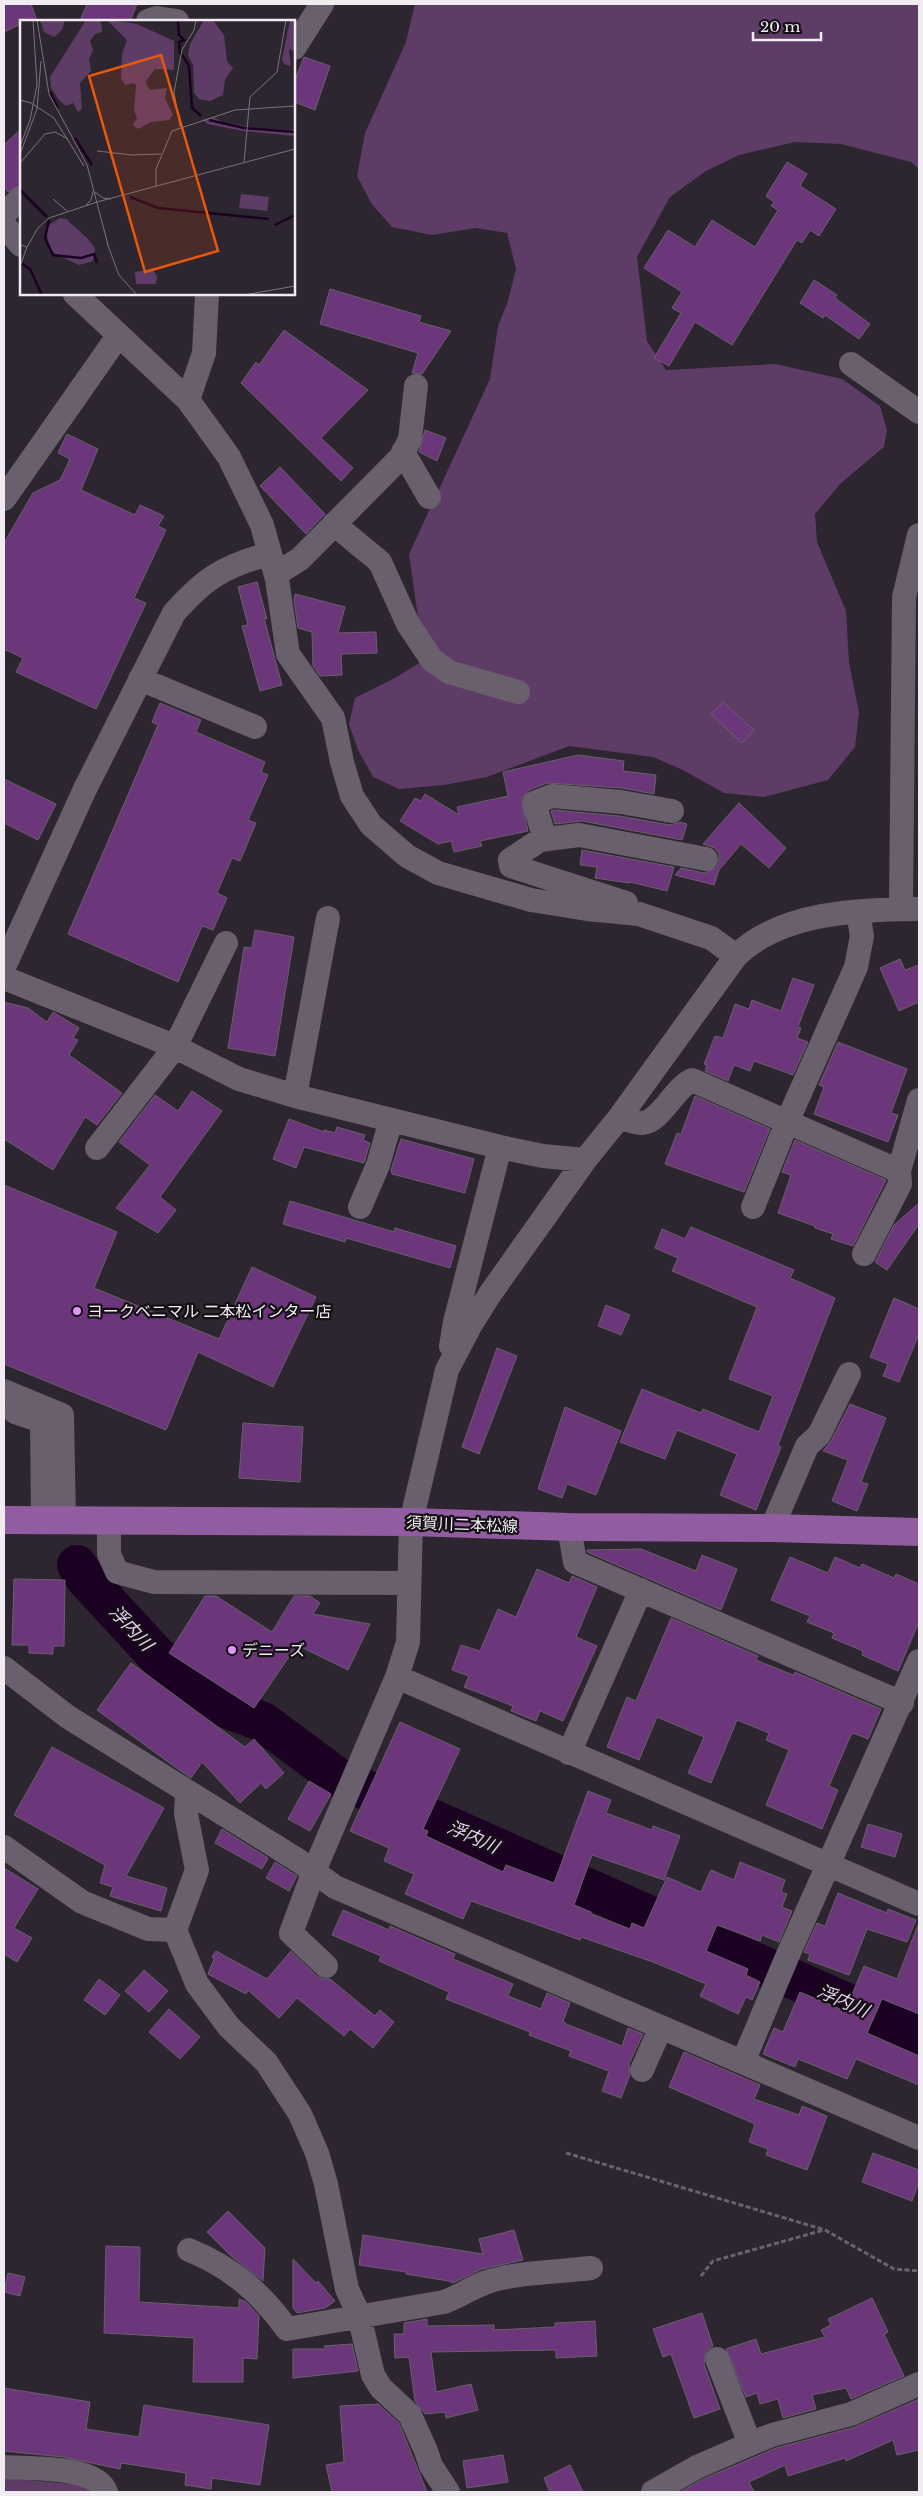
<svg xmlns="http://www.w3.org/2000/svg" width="923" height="2496" viewBox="0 0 923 2496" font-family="'Libre Baskerville','Noto Sans JP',serif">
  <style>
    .green { fill: #5d3d66 }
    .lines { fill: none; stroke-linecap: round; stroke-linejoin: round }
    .river { stroke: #1b0122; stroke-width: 40 }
    .building { fill: #6b367a; stroke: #69606c }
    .path { stroke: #6a636c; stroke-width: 3; stroke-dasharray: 5 2.5; stroke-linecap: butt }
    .minor { stroke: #6a606d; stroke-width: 24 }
    .major { stroke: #925ca1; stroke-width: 28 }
    .poi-dot { fill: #de98f2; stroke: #130f14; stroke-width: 2 }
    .labels { text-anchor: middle; stroke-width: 4.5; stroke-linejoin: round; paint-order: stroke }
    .poi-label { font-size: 16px; fill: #f1ebf2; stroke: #130f14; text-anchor: start }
    .street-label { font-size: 16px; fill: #f1ebf2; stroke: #130f14 }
    .water-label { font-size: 18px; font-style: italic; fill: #eacdf3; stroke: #130f14 }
    .inset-river { fill: none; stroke: #1b0122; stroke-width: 2.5 }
    .inset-road { fill: none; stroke: #7b747d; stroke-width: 1 }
    .view { fill: #e8590c; fill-opacity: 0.15; stroke: #e8590c; stroke-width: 2.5 }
    .inset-edge { fill: none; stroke: #f1ebf2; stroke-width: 2.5 }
  </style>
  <rect width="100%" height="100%" fill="#2d252f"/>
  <path class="green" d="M415,4H919V169L911,162L841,144L795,142L739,155L706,171L670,197L637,257L647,341L666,370L776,364L842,379L880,406L887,430L884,447L841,483L815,514L817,542L846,611L849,663L859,712L855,747L828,780L764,797L724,793L683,770L653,757L569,746L487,777L444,785L399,789L373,777L358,750L349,724L355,698L395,678L424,660L409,554L490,379L498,326L508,301L516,269L507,233L476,228L432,235L392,227L371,203L357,176L365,133L406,42Z
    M4,2478L96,2486L98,2492H4Z"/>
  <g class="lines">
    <path class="river" d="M77,1565L85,1578L157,1656L220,1706L263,1722L337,1777L919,2035"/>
  </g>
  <path class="building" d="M4,4H31L37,21H21V24L4,32Z
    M87,4H137L130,21H80Z
    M304,57L330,66L315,110L294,102V82Z
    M21,129V185L8,192L4,187V145Z
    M787,162L807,174L800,186L836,209L819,236L810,230L802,243L797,240L732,345L695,322L669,366L654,358L681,313L672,308L682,292L644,268L668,230L695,247L712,220L755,247L778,210L771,206L774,202L766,196Z
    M814,280L837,295L835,298L870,324L859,339L825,315L823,318L800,303Z
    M330,289L421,316L419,322L451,331L422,374L412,373L418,353L320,324Z
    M284,330L368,390L321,438L353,468L341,481L241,383L256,362L259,365Z
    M425,430L446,438L437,461L419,452Z
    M67,434L98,449L81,490L135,515L140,505L164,516L158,526L166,530L134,598L146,603L96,709L16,672L23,658L4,649V543L33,493L60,480L70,459L58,453Z
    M280,467L325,514L306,534L260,486Z
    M257,582L267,619L264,618L282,685L260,691L242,626L248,625L238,587Z
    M295,594L345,607L338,633L376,632L377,653L341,654L342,675L320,676L313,666L312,632L298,628L294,600Z
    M723,702L754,730L742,743L711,714Z
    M160,703L201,720L196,732L265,762L261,772L268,775L248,820L256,823L240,861L232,858L217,893L227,898L213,930L202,926L178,982L68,934L158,725L152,722Z
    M578,755L624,761L623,771L656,775L654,794L622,788L547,783L529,790L521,800L528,831L480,841L482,846L454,852L451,841L438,844L400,821L415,798L421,801L425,794L459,815L457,807L508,796L503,772Z
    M4,779L56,804L38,840L4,823Z
    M739,803L786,848L769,868L741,844L719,870L714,885L675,875L681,868L704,873L716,868L719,862V854L715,848L703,844Z
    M554,810L619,816L670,825L680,822L687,824L682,840L582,821L555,824L551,811Z
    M582,850L674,867L667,891L630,882L629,883L595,878L597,867L580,865Z
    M255,930L294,937L275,1056L228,1048L244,947L252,948Z
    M900,959L905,970L919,965V1002L899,1011L880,968Z
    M793,978L814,985L798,1027L801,1028L797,1038L808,1042L793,1075L754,1061L750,1071L734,1065L728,1081L705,1071L707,1065L704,1064L715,1036L723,1038L735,1004L749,1009L752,1000L781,1011Z
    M4,1002L28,1008L47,1022L53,1012L79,1028L73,1038L78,1040L69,1055L122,1093L97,1125L85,1117L53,1170L4,1139Z
    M838,1042L907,1069L891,1113L898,1115L888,1142L814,1114L824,1087L819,1085Z
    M192,1091L222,1111L160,1197L176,1210L158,1233L116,1208L150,1165L119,1142L155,1095L178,1111Z
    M695,1096L770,1129L744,1192L665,1164L677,1133L681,1134Z
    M289,1119L324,1132V1130L335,1133L337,1127L365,1135L363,1140L370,1143L364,1163L304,1147L296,1168L273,1159Z
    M401,1139L474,1159L465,1193L392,1174L391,1170Z
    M795,1140L886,1180L853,1246L831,1239L833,1234L815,1228V1226L778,1213L791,1175L782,1172Z
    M4,1185L117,1232L94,1288L219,1339L252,1267L316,1297L273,1387L198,1352L166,1430L4,1364Z
    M290,1201L394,1232L395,1228L456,1246L450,1268L346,1238L345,1242L283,1224Z
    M919,1203V1224L887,1270L875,1262L894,1225Z
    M691,1227L794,1270L790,1278L835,1298L778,1445L781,1447L756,1510L720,1495L737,1454L677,1430L665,1459L620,1442L642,1389L701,1413L703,1409L759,1432L773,1396L729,1379L757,1307L672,1271L678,1258L655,1248L662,1229L685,1239Z
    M894,1298L919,1309V1334L899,1382L883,1376L888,1364L870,1357Z
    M606,1305L630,1315L621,1335L598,1326Z
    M497,1348L517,1356L479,1454L462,1447Z
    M850,1404L886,1418L861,1482L868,1484L857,1511L832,1501L848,1460L823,1451L831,1441Z
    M565,1407L621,1431L596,1495L567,1484L562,1498L538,1489Z
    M243,1423L303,1427L300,1482L239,1478Z
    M641,1549L696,1571L702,1555L737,1569L721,1610L587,1552V1550Z
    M790,1557L828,1573L835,1557L860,1568L862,1564L894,1578L896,1574L919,1584V1622L898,1671L862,1655L863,1651L832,1638L834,1633L807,1622L810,1616L771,1600Z
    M537,1569L569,1583L572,1576L597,1587L576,1637L597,1646L563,1721L540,1711L536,1721L511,1711L513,1706L464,1687L469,1676L452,1670L461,1645L480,1651L498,1609L516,1617Z
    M14,1579L65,1580L64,1646H53V1654L29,1653V1645H12Z
    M205,1596H216L272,1632L294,1596H310L320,1603L313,1614L370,1624L348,1670L297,1645L254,1708L169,1653Z
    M671,1618L758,1656L756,1660L793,1675L795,1672L881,1709L868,1739L853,1733L850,1737L829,1786L838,1790L822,1829L766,1805L789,1750L766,1740L769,1733L737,1720L711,1783L688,1773L704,1737L657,1717L639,1760L607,1747L627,1697L636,1701Z
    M131,1663L245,1747L254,1739L284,1773L266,1789L261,1783L240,1803L202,1762L191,1778L175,1767L97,1710Z
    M400,1722L460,1749L423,1829L428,1831L426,1836L503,1872L506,1865L554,1883L588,1791L611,1800L606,1813L652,1830L653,1826L680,1836L664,1880L592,1855L574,1905L591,1912V1914L630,1929L632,1923L644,1928L667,1877L701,1892L711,1870L734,1880L740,1862L785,1880L781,1892L787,1894L782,1907L792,1911L779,1942L762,1935L760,1941L717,1925L706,1951L748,1969L746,1975L760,1982L752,2000L746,1997L738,2014L700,1996L706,1984L653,1962L581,1937L580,1940L471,1901L463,1919L405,1894L414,1874L384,1861L389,1848L350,1831Z
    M52,1747L164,1808L126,1876L167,1888L161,1911L110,1896L113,1887L100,1883L105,1865L14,1815Z
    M309,1781L331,1794L310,1831L288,1819Z
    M868,1824L902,1834L895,1857L861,1847Z
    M222,1829L268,1858L262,1869L215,1843Z
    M275,1862L297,1876L289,1891L266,1878Z
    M4,1868L38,1889L14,1928L32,1938L17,1962L4,1954Z
    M838,1893L887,1913L888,1909L916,1920L907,1942L867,1929L849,1975L808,1960L810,1954L804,1952L817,1923L825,1926Z
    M343,1910L389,1930L390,1926L455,1954L453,1959L513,1984L508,1996L541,2009L547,1993L570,2003L563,2021L566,2024L622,2046L628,2028L643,2034L629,2064L630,2075L621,2098L602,2091L609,2071L569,2056L571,2051L529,2035L530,2032L446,1999L449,1992L379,1961L381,1956L332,1935Z
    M918,1925L919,2014L882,1999L867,2033L919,2056V2085L856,2059L847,2079L798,2059L795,2067L763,2054L774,2028L783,2032L800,1992L845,2011L864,1966L897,1979Z
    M216,1951L267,1979L291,1951L317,1976L323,1979H330L375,2016L380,2010L394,2022L373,2048L350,2029L344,2036L297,1998L279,2018L248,1990L246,1994L208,1974L214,1959L212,1957Z
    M144,1970L168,1991L149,2012L125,1991Z
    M99,1979L120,1995L105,2015L84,2000Z
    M169,2009L200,2037L180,2059L149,2032Z
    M684,2052L760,2085L754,2099L799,2115L802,2106L827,2116L807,2170L766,2155L768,2149L749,2142L755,2124L669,2087Z
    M873,2153L919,2170V2182L912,2201L862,2182Z
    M228,2211L265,2248L263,2281L231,2256L207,2232Z
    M514,2230L523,2260L482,2269L453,2283L449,2281L406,2274V2272L359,2265L363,2235L483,2254L479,2239Z
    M106,2246L140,2247L139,2302L239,2308V2299L246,2302L259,2316L257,2359L243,2358V2382H193L194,2338L104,2333Z
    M293,2259L316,2283L318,2281L335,2301L325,2308L297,2313L293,2308Z
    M8,2273L25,2277L20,2296L4,2292Z
    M872,2298L888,2332L884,2334L904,2376L851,2399L846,2388L812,2395L816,2409L783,2418L778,2399L760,2404L757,2393L746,2397L726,2349L756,2339L761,2354L825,2337L821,2330L831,2325L828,2319Z
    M702,2313L713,2346L706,2351L704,2364L720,2409L694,2418L671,2354L663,2357L653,2329Z
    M427,2319V2326L494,2325V2330L555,2327V2323L595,2321L597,2356L556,2358V2350L431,2352L436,2392L471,2384L478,2410L446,2418L445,2412L425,2414L415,2401L409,2357L395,2358L394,2334H404V2323Z
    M352,2344L358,2371L293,2378V2349H326L324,2346Z
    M4,2388L90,2402L86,2429L139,2437L144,2405L269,2425L260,2485L212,2478L211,2489L185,2485L186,2473L121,2463L120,2469L63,2457L4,2451Z
    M919,2399V2450L897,2455L893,2440L846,2461L845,2458L788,2476L785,2465L749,2482L754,2492H680L703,2479L776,2448L855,2427Z
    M378,2404L399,2423L427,2492H332L326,2465L344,2462L340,2406Z
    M503,2455L508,2482L467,2488L463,2461Z
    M570,2465L583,2492H550L544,2478Z"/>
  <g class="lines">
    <path class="path" d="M566,2153L825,2230L894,2269L919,2271
      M701,2276L713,2261L824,2230"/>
    <path class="minor" d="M148,21L157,18L177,21
      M294,48L322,4
      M4,214L21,198
      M4,225L21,245
      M75,294L188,400L229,457L262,525L277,579L288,654L333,718L342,762L352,796L371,825L407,856L438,873L531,900L587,909L639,914L711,938L736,956
      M851,364L919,412
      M188,400L204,353L207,294
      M403,452L429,497
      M4,499L118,336
      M334,524L380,562L408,624L432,660L449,672L518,692
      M276,574L300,559L401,457L410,439L416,386
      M140,679L255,727
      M545,839L534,803L552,796L621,802L672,811
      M626,903L511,866L510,860L540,840L579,835L706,859
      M901,909L904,597L919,535
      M4,967L85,789L174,613C205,578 224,566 269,554
      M4,978L169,1044L239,1079L295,1096L500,1147L543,1156L585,1160
      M295,1096L328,918
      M619,1118C626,1119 635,1123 642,1123C661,1122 674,1088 692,1080L899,1171L919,1100
      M97,1148L175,1047L226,943
      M360,1207L378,1165L391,1120
      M753,1207L788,1120L856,967L862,936L858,912
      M864,1254L900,1184L899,1171
      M451,1346L455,1322L500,1147
      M4,1391L62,1415L64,1522
      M15,1412L42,1421L43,1521
      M109,1522V1554L117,1572L154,1582L409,1583
      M569,1527L575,1562L902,1703
      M772,1528L807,1446L819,1435L849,1374
      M4,1668L68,1717L299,1861L335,1887L919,2138
      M397,1677L919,1904
      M569,1753L641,1590
      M187,1793L186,1814L197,1870L175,1930L197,1984L229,2027L266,2062L300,2114L317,2153L326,2184L347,2289L359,2315L373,2375L381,2388L410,2415L426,2451L431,2466L448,2492
      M4,1847L82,1902L148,1929L175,1930
      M326,1966L291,1933L314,1871L397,1677L408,1642L411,1522L447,1370L470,1326L490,1294L585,1160L619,1118L736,956C782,911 859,910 919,909
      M743,2062L787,1957L919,1661
      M642,2070L661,2027
      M189,2250C231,2267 260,2292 287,2329L444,2302C459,2297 472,2287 487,2282C517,2272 559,2272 591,2268
      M717,2359L750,2444
      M4,2467C29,2469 96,2465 106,2492
      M653,2492L697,2467L750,2444L772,2435L851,2414L919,2384"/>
    <path class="major" d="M4,1520L411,1522L569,1527L772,1528L919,1532"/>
  </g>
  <g class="poi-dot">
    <circle cx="77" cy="1311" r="5"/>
    <circle cx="232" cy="1650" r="5"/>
  </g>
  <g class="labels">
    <g class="poi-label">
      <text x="87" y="1317">ヨークベニマル 二本松インター店</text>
      <text x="242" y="1656">デニーズ</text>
    </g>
    <g class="street-label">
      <text transform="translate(462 1524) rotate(2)" y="6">須賀川二本松線</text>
    </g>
    <g class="water-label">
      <text transform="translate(131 1628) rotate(47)" y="6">浮内川</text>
      <text transform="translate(473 1837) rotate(24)" y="6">浮内川</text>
      <text transform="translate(843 2001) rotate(24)" y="6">浮内川</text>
    </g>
  </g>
  <g transform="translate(20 20)">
    <rect width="275" height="275" fill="#2d252f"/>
    <path d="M20,0H45L42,10L34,17L24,12ZM66,0H80L82,7V12L75,14L70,21L73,30L69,39L71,51L60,63L62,89L58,92L53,83L46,86L39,80L31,68L30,57ZM87,0L117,4L154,21V50L135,49L125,62L130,70L147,68L145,78L153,95L149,100L131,102L118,109L113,105L117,98L114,90L116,65L114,63L105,65L101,58L102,34L107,20ZM184,0H193L204,15L207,41L213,48L205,60L203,75L190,81L179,79L174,73L173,45L168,35L170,24ZM270,0H275V32L270,29L269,32L271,46L264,44L262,39ZM193,97L203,102L240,109L275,110V116L223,111L188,104L182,100ZM221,174L249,177L247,191L219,188ZM40,198L46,199L67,218L75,228L73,241L59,245L35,234L29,227L26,207ZM132,249L137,256L136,264H116L115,252Z" fill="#5d3d66"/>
    <path class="inset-river" d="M158,0L159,15L164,20L159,22L160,32L169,46L172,88L181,96M30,72L38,88M189,100L224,108L275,112M55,118L72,145M0,170L27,197M110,177L138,188L249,199M29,200L25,218L33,235L61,238L74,234L77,243M255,205L275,195M1,243L10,249L22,275"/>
    <path class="inset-road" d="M17,0L29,74L67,145L88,225M0,80L11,83L34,98L64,146M160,107L154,72L162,30L174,10L176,0M0,126L10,100L17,65L13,0M77,131L112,135L141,134M0,134L17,89L21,41M224,142L230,77L257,52L266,0M0,143L25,114L35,112L48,119M136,166V149L152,111L215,90L275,86M75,172L83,178L91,179M33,179L47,191M77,182L275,129M66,185L71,180L73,171M87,223L99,255L117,275M0,225L7,227L18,208L29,198L77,182M0,246L7,227M224,275L275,266"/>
    <path class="view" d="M141,35L198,231L125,252L69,56Z"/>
    <rect width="275" height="275" class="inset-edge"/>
  </g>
  <rect width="923" height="2496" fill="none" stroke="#f1ebf2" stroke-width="10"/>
  <path d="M753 32v8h68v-8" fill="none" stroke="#f1ebf2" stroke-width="2.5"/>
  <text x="760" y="32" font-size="15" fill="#f1ebf2" stroke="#130f14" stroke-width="4" paint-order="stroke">20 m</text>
</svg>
